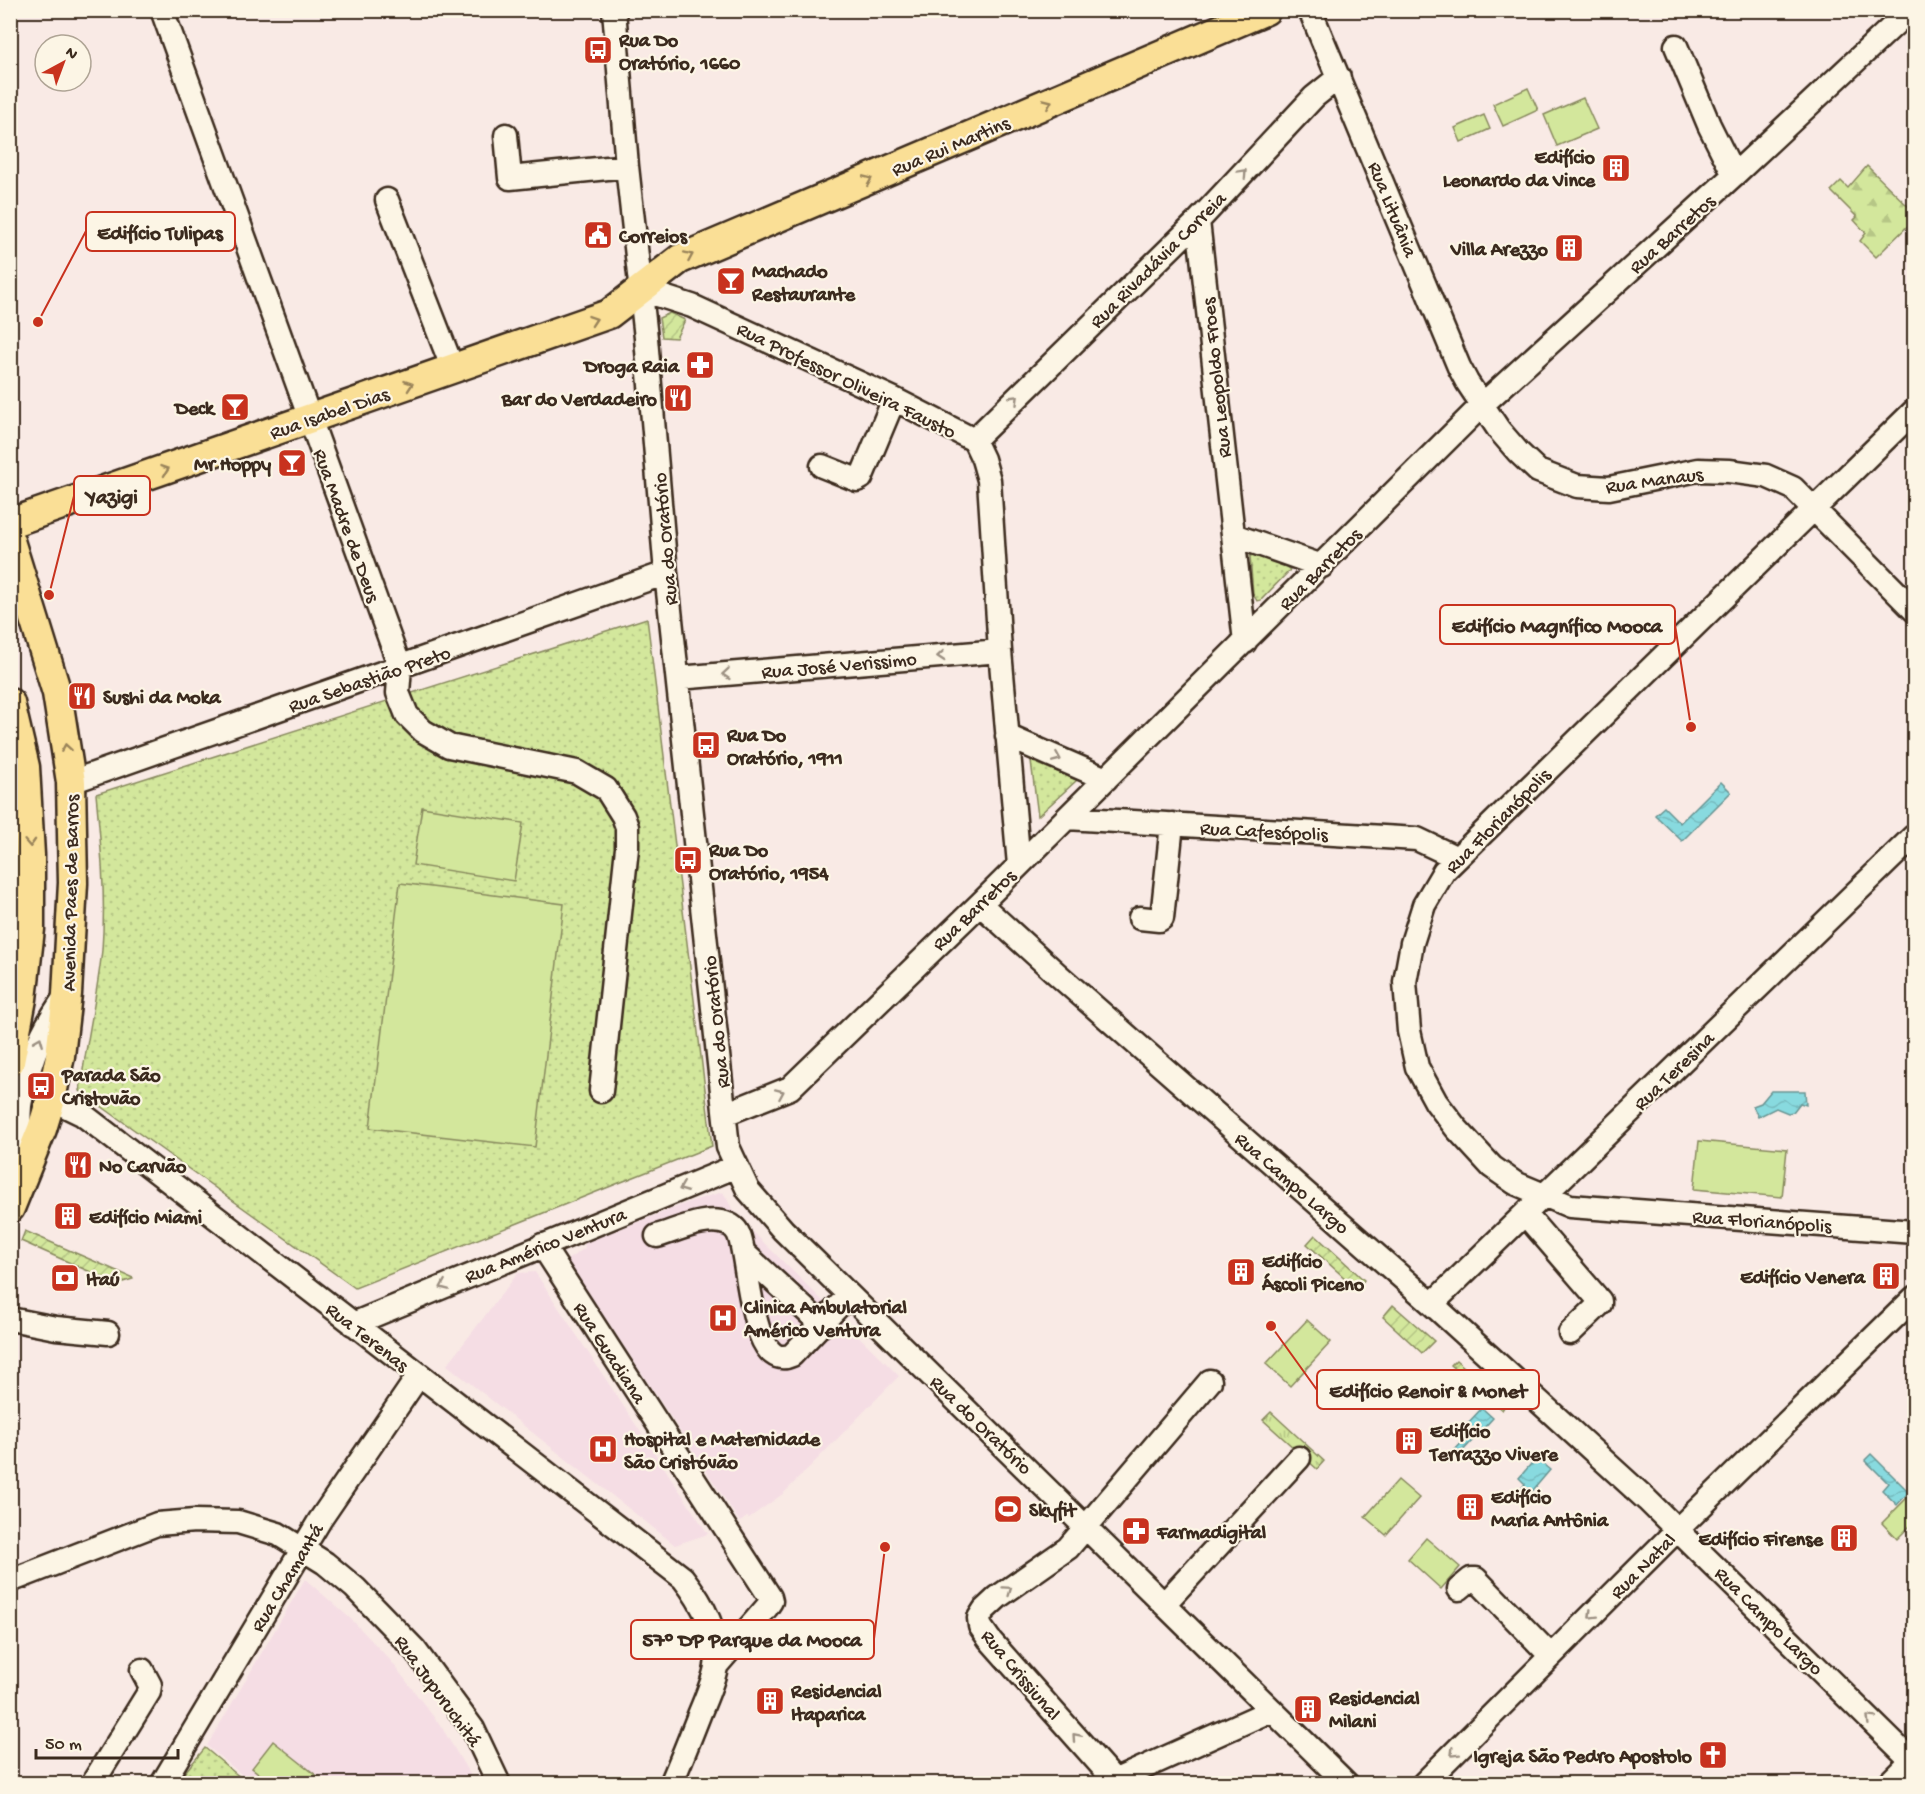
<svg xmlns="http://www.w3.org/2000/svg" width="1925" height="1794" viewBox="0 0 1925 1794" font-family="'Gochi Hand',sans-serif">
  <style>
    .built { fill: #f5dde4 }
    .grass { fill: url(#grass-tufts); stroke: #87885d; stroke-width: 1.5 }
    .forest { fill: url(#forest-firs); stroke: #87885d; stroke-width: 1.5 }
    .park { fill: url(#park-dots); stroke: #87885d; stroke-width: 1.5 }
    .garden { fill: url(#garden-furrows); stroke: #87885d; stroke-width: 1.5 }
    .pitch { fill: #d3e79c; stroke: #87885d; stroke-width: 1.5 }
    .water { fill: url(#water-waves); stroke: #699492; stroke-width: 1.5 }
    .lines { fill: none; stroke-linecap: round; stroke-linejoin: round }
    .minor-casing { stroke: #3b2a1e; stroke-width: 27 }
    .major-casing { stroke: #3b2a1e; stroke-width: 33 }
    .minor { stroke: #fcf5e5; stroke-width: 22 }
    .major { stroke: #fadf96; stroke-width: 28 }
    .oneway { stroke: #9a845a }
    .oneway2 { stroke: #9c9082 }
    .labels { text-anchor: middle; stroke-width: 4.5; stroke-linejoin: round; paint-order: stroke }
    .poi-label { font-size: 20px; font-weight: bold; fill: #3b2a1e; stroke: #fcf5e5; text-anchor: start }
    .street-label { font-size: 20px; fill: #3b2a1e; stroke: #fcf5e5 }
    .leader { fill: none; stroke: #c8321e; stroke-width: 2 }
    .callout-dot { fill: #c8321e; stroke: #fcf5e5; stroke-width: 2 }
    .callout { fill: #fcf5e5; stroke: #c8321e; stroke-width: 2 }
    .callout-label { font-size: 21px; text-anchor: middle; font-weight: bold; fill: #3b2a1e }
  </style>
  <defs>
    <pattern id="grass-tufts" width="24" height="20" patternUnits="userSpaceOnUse" patternTransform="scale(1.5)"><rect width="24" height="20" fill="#d3e79c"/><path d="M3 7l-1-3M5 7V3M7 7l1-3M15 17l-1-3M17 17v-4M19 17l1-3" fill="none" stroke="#b6c686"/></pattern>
    <pattern id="forest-firs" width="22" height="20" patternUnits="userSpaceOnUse" patternTransform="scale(1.5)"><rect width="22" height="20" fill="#d3e79c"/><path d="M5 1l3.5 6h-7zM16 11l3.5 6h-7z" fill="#b6c686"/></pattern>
    <pattern id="park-dots" width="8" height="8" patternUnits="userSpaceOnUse" patternTransform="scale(1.5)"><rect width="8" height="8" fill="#d3e79c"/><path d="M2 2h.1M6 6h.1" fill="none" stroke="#b6c686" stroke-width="1.8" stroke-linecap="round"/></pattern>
    <pattern id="garden-furrows" width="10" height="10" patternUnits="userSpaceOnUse" patternTransform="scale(1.5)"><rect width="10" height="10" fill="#d3e79c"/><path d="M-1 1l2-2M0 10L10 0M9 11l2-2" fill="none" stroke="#b6c686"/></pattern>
    <pattern id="water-waves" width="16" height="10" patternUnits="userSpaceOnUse" patternTransform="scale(1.5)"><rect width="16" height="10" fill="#88dadf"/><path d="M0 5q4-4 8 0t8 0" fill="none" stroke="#76bbbf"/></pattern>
  </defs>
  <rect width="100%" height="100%" fill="#f9eae5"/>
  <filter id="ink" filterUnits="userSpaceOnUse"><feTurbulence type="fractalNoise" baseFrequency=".0167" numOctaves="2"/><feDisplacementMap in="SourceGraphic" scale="12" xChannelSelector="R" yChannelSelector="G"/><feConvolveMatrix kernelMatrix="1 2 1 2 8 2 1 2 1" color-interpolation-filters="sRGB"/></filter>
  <g filter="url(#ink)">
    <path class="built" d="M723,1192L733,1210L752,1231L899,1376L784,1493L749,1518L747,1517L740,1522L567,1260L585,1248L584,1243L692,1201Z
      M535,1272L708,1534L675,1545L447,1365L518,1273Z
      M305,1579L352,1620L391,1661L442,1728L475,1783H252L207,1746Z"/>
    <path class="grass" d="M1271,1412L1324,1461L1317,1469L1263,1420Z"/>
    <path class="forest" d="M1867,166L1914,212V220L1876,257L1860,241L1866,233L1854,220L1857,217L1831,191L1841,181L1848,188Z"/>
    <path class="park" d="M1253,555L1285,566L1290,570L1261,600L1257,601L1253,594L1250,556Z
      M647,618L712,1146L355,1288L80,1091C86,1044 97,997 102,950C106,898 101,845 96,794Z
      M1031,761L1077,780L1038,816Z
      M205,1748L247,1783L175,1784Z"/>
    <path class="garden" d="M670,313L685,320L676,338L662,337L659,318Z
      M25,1231L133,1278V1279L113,1285L114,1290L102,1285L104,1278L21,1241Z
      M1315,1235L1364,1280L1357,1289L1307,1244Z
      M1393,1305L1434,1341L1422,1353L1383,1317Z
      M1456,1360L1506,1404L1502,1410L1451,1365Z"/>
    <path class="pitch" d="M1528,88L1538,110L1503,126L1493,104Z
      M1583,98L1597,129L1557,146L1544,115Z
      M1484,115L1490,129L1461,142L1455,128Z
      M422,807L523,823L514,881L413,865Z
      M400,883L564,904L535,1147L370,1128Z
      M1699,1141L1787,1149L1782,1197L1694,1189Z
      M1307,1320L1331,1342L1290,1386L1266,1364Z
      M1398,1480L1419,1498L1386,1535L1365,1517Z
      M1911,1494L1914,1498V1522L1897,1539L1882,1523Z
      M1426,1538L1460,1567L1441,1589L1408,1559Z
      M273,1741L326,1783H271L252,1768Z"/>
    <path class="water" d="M1721,782L1731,792L1682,841L1655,815L1664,807L1680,823Z
      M1771,1091H1805L1806,1105L1800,1103L1793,1112L1788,1113L1776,1108L1758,1117L1753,1106L1761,1103Z
      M1482,1408L1493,1418L1451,1464L1446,1460L1473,1430L1467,1424Z
      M1871,1454L1909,1492L1897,1505L1882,1490L1888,1483L1865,1460Z
      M1536,1458L1550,1470L1528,1496L1521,1489L1525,1484L1519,1478Z"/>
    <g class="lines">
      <g class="minor-casing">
        <path id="minor" d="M162,10L400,667L398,693L407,715L423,731L449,746L577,772L606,789L623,816L627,827V848L601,1091
          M614,10L627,166L646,338L666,573L728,1147L748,1190L783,1230L1347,1784
          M1310,10L1459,367L1467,382L1499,430L1518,452L1538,471L1577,486L1609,488L1698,470L1729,471L1766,476L1793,488L1914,610
          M1676,46L1709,125L1734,175
          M506,135L510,178L627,166
          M387,200L453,369
          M1198,221L1245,642
          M642,290L692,306L894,399L974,440L983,459L989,480L1000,651L1019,865
          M1914,411L1444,871L1424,905L1412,943L1405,982L1409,1031L1417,1067L1436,1102L1456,1128L1492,1167L1515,1183L1570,1206L1914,1232
          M974,440L1198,221L1314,97L1339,77
          M822,466L857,480L861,478L894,399
          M1233,535L1322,566
          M678,678L1000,651
          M1007,736L1106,779
          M71,782L666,573
          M1067,818L1417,839L1457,858
          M980,904L1057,974L1432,1304L1647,1500L1914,1763
          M1140,918L1159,920L1162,918L1172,824
          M51,1099L82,1114L683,1578C701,1601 721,1635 716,1667C713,1683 705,1700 699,1715C690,1738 681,1761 671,1784
          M725,1114L790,1088L980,904L1482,405L1734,175L1910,10
          M22,1176C20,1153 18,1129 20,1106C21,1096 25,1087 27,1078C36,1043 46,1024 67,994
          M1525,1214L1600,1301V1304L1570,1333
          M657,1236C678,1230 707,1215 728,1224C733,1226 736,1229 738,1233C749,1253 749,1375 792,1355L849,1295
          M542,1245L770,1597L771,1601L767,1607L716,1666
          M743,1252L822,1325
          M1432,1304L1914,836
          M10,1319L56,1328L108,1333
          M353,1324L737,1166
          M10,1581L157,1524L195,1521L238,1522L278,1534L325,1563L355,1588L415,1650L473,1729L499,1784
          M1459,1589L1471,1579H1476L1551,1656
          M1164,1604L1299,1458
          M1115,1781L989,1639L980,1626L979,1618L984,1610L998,1597L1068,1548L1210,1381
          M92,1784L149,1692L150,1685L142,1670
          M162,1784L320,1520L419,1375
          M1107,1784L1272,1710
          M1423,1784L1678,1529L1914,1298
          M1888,1784L1914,1758"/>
      </g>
      <g class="major-casing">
        <path id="major" d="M10,523L609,314L680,259L1266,10
          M10,541L57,693L71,782L73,883L67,994L60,1056L51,1099L42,1129L10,1208
          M10,703L25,767L30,855V929L22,999L10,1062"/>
      </g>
      <use href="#minor" class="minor"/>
      <use href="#major" class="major"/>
    </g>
    <defs><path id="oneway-chevron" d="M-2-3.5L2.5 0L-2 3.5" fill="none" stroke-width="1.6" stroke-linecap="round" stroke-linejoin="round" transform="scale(1.5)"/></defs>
    <g class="oneway">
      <use href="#oneway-chevron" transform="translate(1048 103) rotate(-23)"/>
      <use href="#oneway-chevron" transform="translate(868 180) rotate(-23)"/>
      <use href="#oneway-chevron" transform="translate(689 256) rotate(-24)"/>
      <use href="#oneway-chevron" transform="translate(593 320) rotate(-19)"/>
      <use href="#oneway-chevron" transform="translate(409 385) rotate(-19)"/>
      <use href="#oneway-chevron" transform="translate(165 470) rotate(-19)"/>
      <use href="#oneway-chevron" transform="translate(66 748) rotate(-99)"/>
      <use href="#oneway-chevron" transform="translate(30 843) rotate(87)"/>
    </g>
    <g class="oneway2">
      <use href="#oneway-chevron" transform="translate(1243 173) rotate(-47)"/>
      <use href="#oneway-chevron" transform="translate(1015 399) rotate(-44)"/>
      <use href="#oneway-chevron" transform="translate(941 656) rotate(175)"/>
      <use href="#oneway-chevron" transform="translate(726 674) rotate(175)"/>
      <use href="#oneway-chevron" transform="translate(1057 758) rotate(23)"/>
      <use href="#oneway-chevron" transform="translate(39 1041) rotate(-68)"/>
      <use href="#oneway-chevron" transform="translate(780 1093) rotate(-24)"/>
      <use href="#oneway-chevron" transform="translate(683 1188) rotate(158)"/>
      <use href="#oneway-chevron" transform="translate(444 1286) rotate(157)"/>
      <use href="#oneway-chevron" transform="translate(1008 1590) rotate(-35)"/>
      <use href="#oneway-chevron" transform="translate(1592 1615) rotate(135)"/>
      <use href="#oneway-chevron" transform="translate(1870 1719) rotate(-135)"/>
      <use href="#oneway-chevron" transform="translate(1076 1737) rotate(-131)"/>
      <use href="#oneway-chevron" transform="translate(1454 1753) rotate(135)"/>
    </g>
  </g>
  <defs>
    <g id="bus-square" transform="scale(1.5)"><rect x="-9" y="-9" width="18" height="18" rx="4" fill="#c8321e" stroke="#fcf5e5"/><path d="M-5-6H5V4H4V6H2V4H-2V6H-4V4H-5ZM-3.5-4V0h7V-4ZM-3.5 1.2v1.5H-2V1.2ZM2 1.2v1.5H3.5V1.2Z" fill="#fff"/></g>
    <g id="building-square" transform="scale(1.5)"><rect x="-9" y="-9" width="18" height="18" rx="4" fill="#c8321e" stroke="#fcf5e5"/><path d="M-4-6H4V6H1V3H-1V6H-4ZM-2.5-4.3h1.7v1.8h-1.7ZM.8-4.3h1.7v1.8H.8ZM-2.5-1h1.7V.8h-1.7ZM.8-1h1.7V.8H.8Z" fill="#fff"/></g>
    <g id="civic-square" transform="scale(1.5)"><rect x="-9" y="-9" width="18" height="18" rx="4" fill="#c8321e" stroke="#fcf5e5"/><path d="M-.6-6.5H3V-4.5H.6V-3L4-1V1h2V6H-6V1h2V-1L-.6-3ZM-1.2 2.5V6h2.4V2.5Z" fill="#fff"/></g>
    <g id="bar-square" transform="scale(1.5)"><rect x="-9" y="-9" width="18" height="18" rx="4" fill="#c8321e" stroke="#fcf5e5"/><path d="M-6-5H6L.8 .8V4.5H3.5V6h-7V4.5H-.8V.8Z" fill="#fff"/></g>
    <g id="pharmacy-square" transform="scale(1.5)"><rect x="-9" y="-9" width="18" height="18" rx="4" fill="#c8321e" stroke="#fcf5e5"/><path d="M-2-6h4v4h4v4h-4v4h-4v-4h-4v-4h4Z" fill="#fff"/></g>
    <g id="restaurant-square" transform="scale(1.5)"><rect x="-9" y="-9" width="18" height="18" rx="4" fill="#c8321e" stroke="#fcf5e5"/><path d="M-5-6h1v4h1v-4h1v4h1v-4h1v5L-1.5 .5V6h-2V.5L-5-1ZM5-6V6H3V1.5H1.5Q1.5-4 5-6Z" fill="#fff"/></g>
    <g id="bank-square" transform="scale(1.5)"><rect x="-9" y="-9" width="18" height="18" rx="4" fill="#c8321e" stroke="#fcf5e5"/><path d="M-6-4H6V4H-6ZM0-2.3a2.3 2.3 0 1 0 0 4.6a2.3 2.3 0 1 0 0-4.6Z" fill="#fff"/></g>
    <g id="hospital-square" transform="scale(1.5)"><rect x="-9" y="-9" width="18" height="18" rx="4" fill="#c8321e" stroke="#fcf5e5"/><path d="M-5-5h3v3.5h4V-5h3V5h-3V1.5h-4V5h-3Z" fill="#fff"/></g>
    <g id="stadium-square" transform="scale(1.5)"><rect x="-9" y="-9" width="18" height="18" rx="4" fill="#c8321e" stroke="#fcf5e5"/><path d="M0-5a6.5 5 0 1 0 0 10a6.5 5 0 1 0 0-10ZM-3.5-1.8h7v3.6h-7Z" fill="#fff"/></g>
    <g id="church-square" transform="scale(1.5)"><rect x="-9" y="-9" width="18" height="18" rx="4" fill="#c8321e" stroke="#fcf5e5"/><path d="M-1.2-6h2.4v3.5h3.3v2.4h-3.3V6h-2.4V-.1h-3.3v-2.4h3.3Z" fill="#fff"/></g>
  </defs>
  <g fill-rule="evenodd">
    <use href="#bus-square" x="598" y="50"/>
    <use href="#building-square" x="1616" y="168"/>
    <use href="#civic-square" x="598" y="235"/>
    <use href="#building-square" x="1569" y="248"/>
    <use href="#bar-square" x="731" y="281"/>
    <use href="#pharmacy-square" x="700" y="365"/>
    <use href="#restaurant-square" x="678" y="398"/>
    <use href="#bar-square" x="235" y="407"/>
    <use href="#bar-square" x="292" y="463"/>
    <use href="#restaurant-square" x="82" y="696"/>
    <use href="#bus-square" x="706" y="745"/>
    <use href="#bus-square" x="688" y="860"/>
    <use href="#bus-square" x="41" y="1086"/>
    <use href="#restaurant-square" x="78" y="1165"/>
    <use href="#building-square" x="68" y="1216"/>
    <use href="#building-square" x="1241" y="1272"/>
    <use href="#building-square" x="1886" y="1276"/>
    <use href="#bank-square" x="65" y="1278"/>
    <use href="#hospital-square" x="723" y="1318"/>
    <use href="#building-square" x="1409" y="1441"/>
    <use href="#hospital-square" x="603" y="1449"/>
    <use href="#building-square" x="1470" y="1507"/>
    <use href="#stadium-square" x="1008" y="1509"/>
    <use href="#pharmacy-square" x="1136" y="1531"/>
    <use href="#building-square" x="1844" y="1538"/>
    <use href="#building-square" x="770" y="1701"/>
    <use href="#building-square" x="1308" y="1709"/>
    <use href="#church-square" x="1713" y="1755"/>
  </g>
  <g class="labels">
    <g class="poi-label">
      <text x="619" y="46">Rua Do<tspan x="619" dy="23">Oratório, 1660</tspan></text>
      <text x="1595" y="163" text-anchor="end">Edifício<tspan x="1595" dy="23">Leonardo da Vince</tspan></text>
      <text x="619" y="242">Correios</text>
      <text x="1548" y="255" text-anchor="end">Villa Arezzo</text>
      <text x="752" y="277">Machado<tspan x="752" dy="23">Restaurante</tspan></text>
      <text x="679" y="372" text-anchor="end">Droga Raia</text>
      <text x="657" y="405" text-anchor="end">Bar do Verdadeiro</text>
      <text x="214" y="414" text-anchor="end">Deck</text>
      <text x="271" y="470" text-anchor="end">Mr Hoppy</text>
      <text x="103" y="703">Sushi da Moka</text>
      <text x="727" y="741">Rua Do<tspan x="727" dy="23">Oratório, 1911</tspan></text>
      <text x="709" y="856">Rua Do<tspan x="709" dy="23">Oratório, 1954</tspan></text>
      <text x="62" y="1081">Parada São<tspan x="62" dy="23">Cristovão</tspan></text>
      <text x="99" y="1172">No Carvão</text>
      <text x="89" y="1223">Edifício Miami</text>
      <text x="1262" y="1267">Edifício<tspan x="1262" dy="23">Áscoli Piceno</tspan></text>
      <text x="1865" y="1283" text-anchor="end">Edifício Venera</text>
      <text x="86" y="1285">Itaú</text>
      <text x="744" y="1313">Clinica Ambulatorial<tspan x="744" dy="23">Américo Ventura</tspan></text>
      <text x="1430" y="1437">Edifício<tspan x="1430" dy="23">Terrazzo Vivere</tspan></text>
      <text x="624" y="1445">Hospital e Maternidade<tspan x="624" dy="23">São Cristóvão</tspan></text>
      <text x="1491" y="1503">Edifício<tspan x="1491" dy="23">Maria Antônia</tspan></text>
      <text x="1029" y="1516">Skyfit</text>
      <text x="1157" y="1538">Farmadigital</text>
      <text x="1823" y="1545" text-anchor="end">Edifício Firense</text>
      <text x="791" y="1697">Residencial<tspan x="791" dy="23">Itaparica</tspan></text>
      <text x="1329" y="1704">Residencial<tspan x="1329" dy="23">Milani</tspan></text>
      <text x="1692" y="1762" text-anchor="end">Igreja São Pedro Apostolo</text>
    </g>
    <g class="street-label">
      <text transform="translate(950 145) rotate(-23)" y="7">Rua Rui Martins</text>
      <text transform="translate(1394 209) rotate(68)" y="7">Rua Lituânia</text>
      <text transform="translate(1671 233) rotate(-42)" y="7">Rua Barretos</text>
      <text transform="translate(1157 259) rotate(-45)" y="7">Rua Rivadávia Correia</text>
      <text transform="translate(1215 378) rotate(-96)" y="7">Rua Leopoldo Froes</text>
      <text transform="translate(847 379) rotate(26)" y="7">Rua Professor Oliveira Fausto</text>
      <text transform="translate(329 412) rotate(-19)" y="7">Rua Isabel Dias</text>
      <text transform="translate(1654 479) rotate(-8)" y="7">Rua Manaus</text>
      <text transform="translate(348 525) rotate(70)" y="7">Rua Madre de Deus</text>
      <text transform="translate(664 539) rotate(-95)" y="7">Rua do Oratório</text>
      <text transform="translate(1319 568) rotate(-45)" y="7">Rua Barretos</text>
      <text transform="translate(839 664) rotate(-5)" y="7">Rua José Verissimo</text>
      <text transform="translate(369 678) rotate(-19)" y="7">Rua Sebastião Preto</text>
      <text transform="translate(1497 820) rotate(-45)" y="7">Rua Florianópolis</text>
      <text transform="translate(1264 830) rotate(3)" y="7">Rua Cafesópolis</text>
      <text transform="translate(69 893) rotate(-89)" y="7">Avenida Paes de Barros</text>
      <text transform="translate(973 909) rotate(-44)" y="7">Rua Barretos</text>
      <text transform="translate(715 1022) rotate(-96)" y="7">Rua do Oratório</text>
      <text transform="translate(1673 1070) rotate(-44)" y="7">Rua Teresina</text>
      <text transform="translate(1293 1182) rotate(41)" y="7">Rua Campo Largo</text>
      <text transform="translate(1762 1220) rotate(4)" y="7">Rua Florianópolis</text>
      <text transform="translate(545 1244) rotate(-22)" y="7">Rua Américo Ventura</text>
      <text transform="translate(368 1336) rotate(38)" y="7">Rua Terenas</text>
      <text transform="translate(611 1352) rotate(57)" y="7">Rua Guadiana</text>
      <text transform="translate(982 1424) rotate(44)" y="7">Rua do Oratório</text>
      <text transform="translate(1642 1565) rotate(-45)" y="7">Rua Natal</text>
      <text transform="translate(286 1577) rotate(-59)" y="7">Rua Chamantá</text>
      <text transform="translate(1770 1620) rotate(45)" y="7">Rua Campo Largo</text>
      <text transform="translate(1022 1674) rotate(50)" y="7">Rua Crissiunal</text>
      <text transform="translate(439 1690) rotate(54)" y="7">Rua Jupuruchitá</text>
    </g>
  </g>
  <path class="leader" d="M38 322L86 231M49 595L74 496M1691 727L1675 625M1271 1326L1317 1390M885 1547L874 1639"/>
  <g class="callout-dot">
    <circle cx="38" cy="322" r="6"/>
    <circle cx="49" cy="595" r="6"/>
    <circle cx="1691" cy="727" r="6"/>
    <circle cx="1271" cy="1326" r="6"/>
    <circle cx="885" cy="1547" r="6"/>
  </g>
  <g class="callout">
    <rect x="86" y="212" width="149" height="39" rx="6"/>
    <rect x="74" y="476" width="76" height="39" rx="6"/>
    <rect x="1440" y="605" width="235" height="39" rx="6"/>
    <rect x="1317" y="1370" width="222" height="39" rx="6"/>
    <rect x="631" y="1620" width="243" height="39" rx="6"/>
  </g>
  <g class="callout-label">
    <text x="160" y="239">Edifício Tulipas</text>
    <text x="112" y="503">Yazigi</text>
    <text x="1557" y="632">Edifício Magnífico Mooca</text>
    <text x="1428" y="1397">Edifício Renoir &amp; Monet</text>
    <text x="752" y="1646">57º DP Parque da Mooca</text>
  </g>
  <rect width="1925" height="1794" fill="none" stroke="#fcf5e5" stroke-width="36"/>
  <rect x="18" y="18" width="1889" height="1758" fill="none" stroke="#3b2a1e" stroke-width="2" filter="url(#ink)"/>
  <g transform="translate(63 63) rotate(41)"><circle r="28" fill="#fcf5e5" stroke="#afa495" stroke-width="1.5"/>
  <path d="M0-4.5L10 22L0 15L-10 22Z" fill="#c8321e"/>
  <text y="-9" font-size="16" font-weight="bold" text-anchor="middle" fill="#3b2a1e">N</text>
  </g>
  <path d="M36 1749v9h142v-9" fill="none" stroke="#3b2a1e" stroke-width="3"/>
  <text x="45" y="1749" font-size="18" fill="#3b2a1e" stroke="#fcf5e5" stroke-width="4.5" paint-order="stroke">50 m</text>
</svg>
